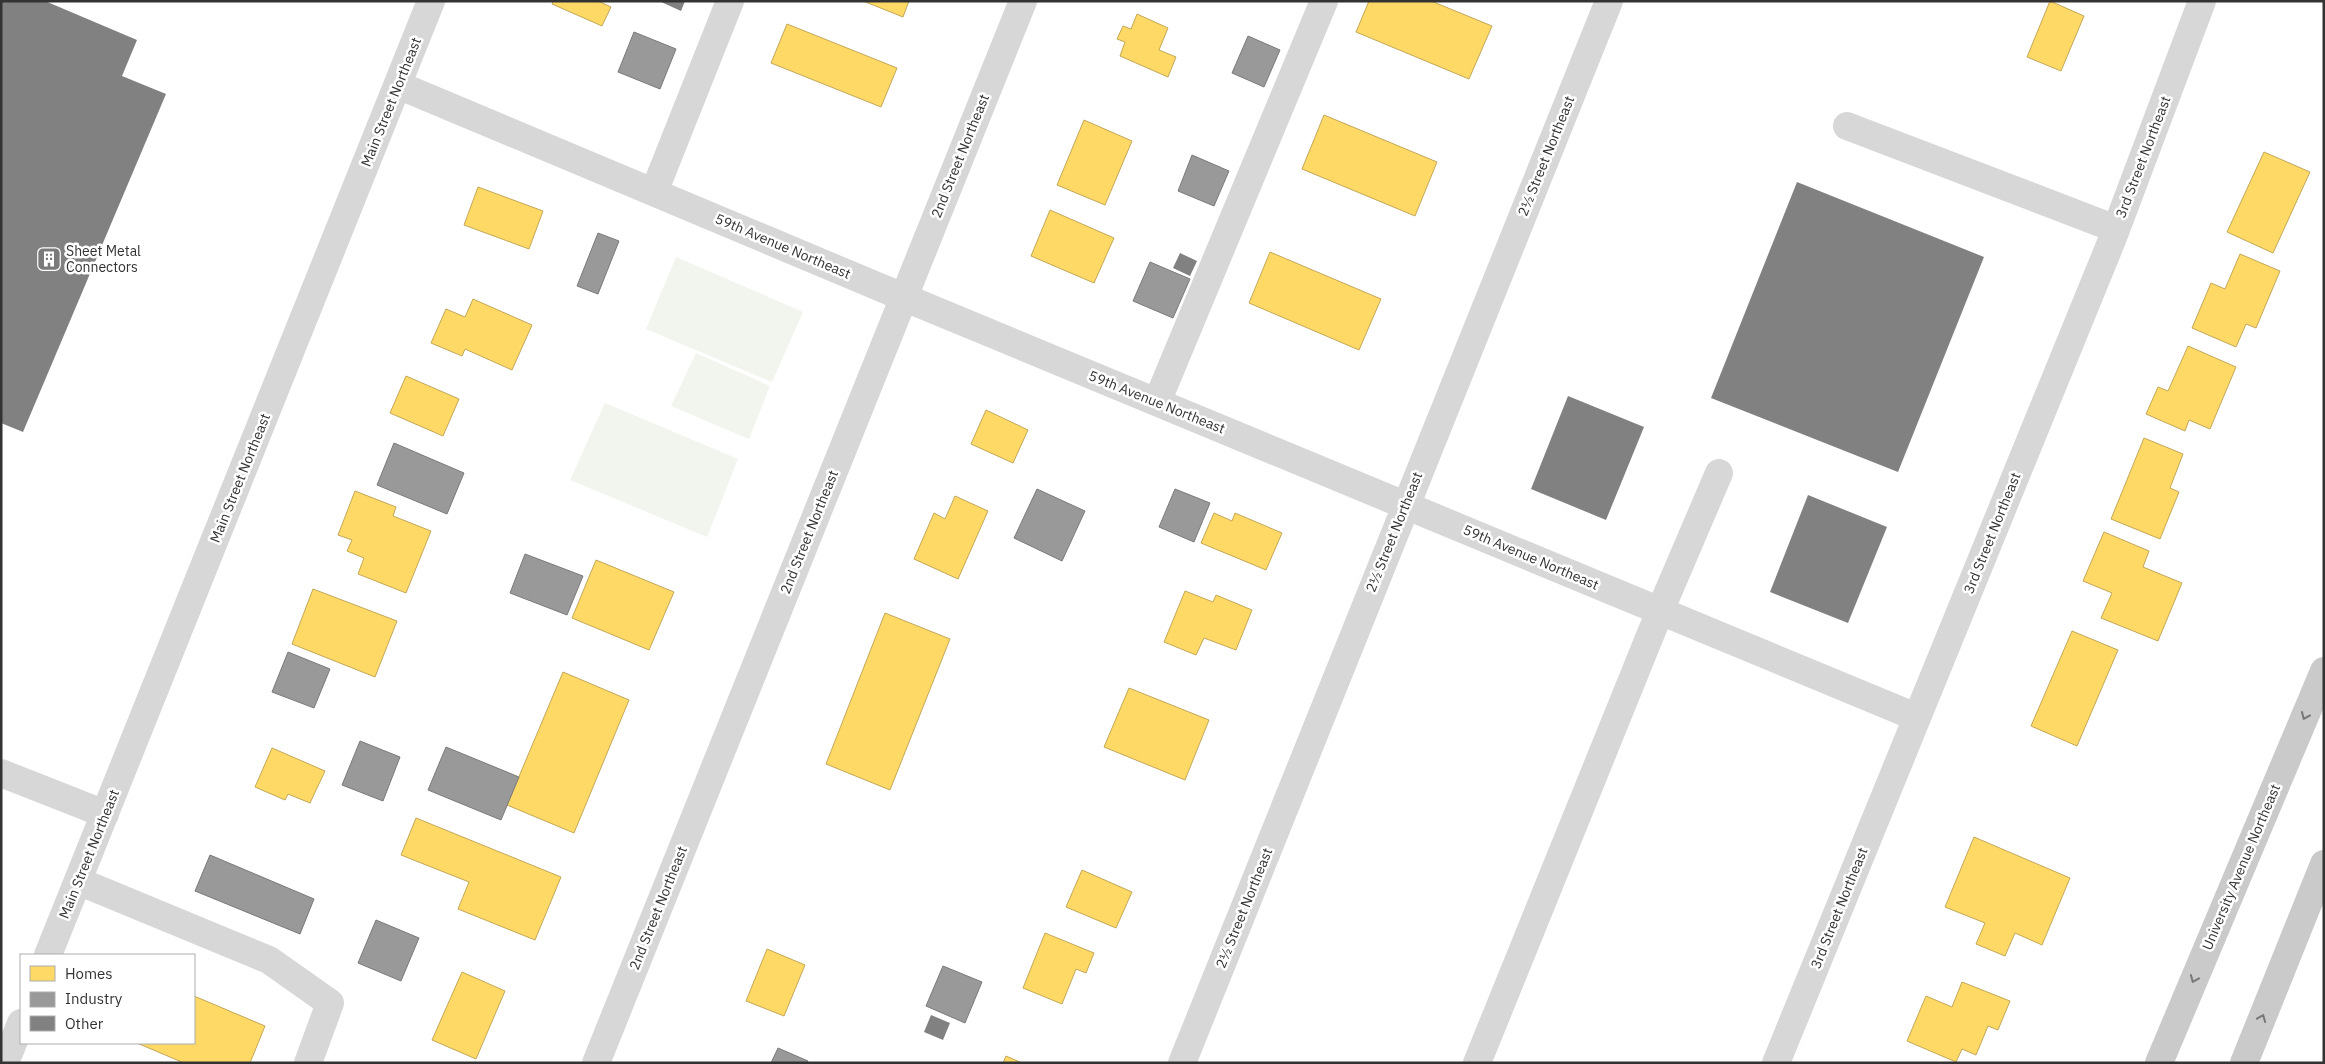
<svg xmlns="http://www.w3.org/2000/svg" width="2325" height="1064" viewBox="0 0 2325 1064" font-family="'IBM Plex Sans',sans-serif">
  <style>
    .green { fill: #f1f5ed }
    .homes { fill: #ffd966; stroke: #c2a757 }
    .industry { fill: #999; stroke: #7a7a7a }
    .building { fill: #818181 }
    .lines { fill: none; stroke-linecap: round; stroke-linejoin: round }
    .minor { stroke: #d7d7d7; stroke-width: 28 }
    .major { stroke: #cacaca; stroke-width: 28 }
    .oneway { stroke: #777 }
    .labels { text-anchor: middle; stroke-width: 5; stroke-linejoin: round; paint-order: stroke }
    .street-label { font-size: 14px; fill: #333; stroke: #fff }
    .poi-label { font-size: 14px; fill: #333; stroke: #fff; text-anchor: start }
  </style>
  <rect width="100%" height="100%" fill="#fff"/>
  <path class="green" d="M676,257L803,312L772,382L646,329Z
    M696,353L770,386L749,439L671,406Z
    M605,403L738,459L707,537L570,480Z"/>
  <path class="homes" d="M553,1H598L611,7L602,26L552,4Z
    M863,1H909L903,17Z
    M1369,1H1431L1492,26L1469,79L1356,32Z
    M2050,1L2084,16L2061,71L2027,57Z
    M1137,14L1168,28L1159,50L1176,57L1168,77L1120,56L1125,42L1117,39L1123,26L1131,29Z
    M787,24L897,68L881,107L771,63Z
    M1324,115L1437,162L1415,216L1302,169Z
    M1084,120L1132,141L1105,205L1057,185Z
    M2264,152L2310,172L2273,253L2227,232Z
    M478,187L543,211L529,249L464,225Z
    M1050,210L1114,238L1094,283L1031,256Z
    M1270,252L1381,299L1359,350L1249,303Z
    M2240,254L2280,271L2256,328L2246,324L2236,347L2192,328L2211,283L2225,289Z
    M473,299L532,325L512,370L465,349L462,356L431,343L446,309L465,317Z
    M2188,346L2236,367L2210,429L2189,420L2185,431L2146,414L2158,387L2168,391Z
    M406,376L459,399L443,436L390,413Z
    M986,410L1028,430L1013,463L971,444Z
    M2144,438L2183,454L2170,488L2179,492L2160,539L2111,519Z
    M355,491L396,507L393,516L431,531L406,593L358,574L364,558L347,551L352,540L338,535Z
    M955,496L988,511L958,579L914,559L934,513L945,519Z
    M1214,513L1232,521L1235,513L1282,533L1266,570L1201,543Z
    M2104,532L2149,551L2143,567L2182,583L2158,641L2101,618L2112,593L2083,581Z
    M596,560L674,592L649,650L572,618Z
    M313,589L397,621L375,677L292,644Z
    M1185,591L1213,602L1216,595L1252,610L1236,650L1204,638L1196,655L1164,642Z
    M885,613L950,639L890,790L826,764Z
    M2072,631L2118,650L2077,746L2031,726Z
    M563,672L629,700L574,833L507,805Z
    M1129,688L1209,720L1185,780L1104,747Z
    M272,748L325,771L310,803L288,794L285,800L255,787Z
    M416,818L561,877L535,940L458,909L469,882L401,855Z
    M1974,837L2070,878L2042,945L2015,933L2005,956L1976,944L1985,923L1945,907Z
    M1082,870L1132,892L1116,928L1066,907Z
    M1045,933L1094,953L1086,973L1076,969L1062,1004L1023,988Z
    M767,949L805,965L784,1016L746,1001Z
    M462,972L505,991L476,1059L432,1040Z
    M1962,982L2010,1001L1998,1030L1988,1026L1976,1055L1962,1049L1956,1062L1907,1041L1926,996L1952,1007Z
    M194,996L265,1026L250,1063H184L137,1043H194Z
    M1006,1056L1022,1063H1003Z"/>
  <path class="industry" d="M634,32L676,49L660,89L618,72Z
    M1248,36L1280,50L1264,87L1232,73Z
    M1192,155L1229,171L1214,206L1178,191Z
    M598,233L619,241L598,294L577,286Z
    M1150,262L1190,279L1173,318L1133,301Z
    M394,443L464,473L447,514L377,485Z
    M1037,489L1085,511L1062,561L1014,538Z
    M1175,489L1210,503L1194,542L1159,527Z
    M525,554L583,576L567,615L510,593Z
    M288,652L330,669L314,708L272,692Z
    M360,741L400,757L383,801L342,785Z
    M446,747L519,777L501,820L428,790Z
    M210,855L314,899L300,934L195,891Z
    M376,920L419,938L401,981L358,963Z
    M943,966L982,982L965,1023L926,1006Z
    M778,1048L808,1061L807,1063H771Z"/>
  <path class="building" d="M1,1H45L137,40L122,76L166,94L23,432L1,423Z
    M659,1H685L681,11Z
    M1797,182L1984,257L1898,472L1711,398Z
    M1180,253L1197,261L1190,276L1173,268Z
    M1568,396L1644,427L1606,520L1531,489Z
    M1808,495L1887,527L1848,623L1770,592Z
    M931,1015L950,1023L943,1040L924,1032Z"/>
  <g class="lines">
    <path class="minor" d="M398,85L903,297L1916,717
      M1847,126L2116,229
      M654,192L730,1
      M1157,402L1324,1
      M1,773L105,814
      M78,881L269,960L330,1003L308,1063
      M48,955L431,1
      M5,1063L21,1023
      M596,1063L1023,1
      M1182,1063L1609,1
      M1477,1063L1660,611L1719,473
      M1776,1063L2112,240L2202,1"/>
    <path class="major" d="M2159,1063L2324,671
      M2244,1063L2324,864"/>
  </g>
  <defs><path id="oneway-chevron" d="M-2-3.5L2.5 0L-2 3.5" fill="none" stroke-width="1.6" stroke-linecap="round" stroke-linejoin="round" transform="scale(1.25)"/></defs>
  <g class="oneway">
    <use href="#oneway-chevron" transform="translate(2305 716) rotate(113)"/>
    <use href="#oneway-chevron" transform="translate(2194 979) rotate(113)"/>
    <use href="#oneway-chevron" transform="translate(2262 1018) rotate(-68)"/>
  </g>
  <defs>
    <g id="building-square" transform="scale(1.25)"><rect x="-9" y="-9" width="18" height="18" rx="4" fill="#7a7a7a" stroke="#fff"/><path d="M-4-6H4V6H1V3H-1V6H-4ZM-2.5-4.3h1.7v1.8h-1.7ZM.8-4.3h1.7v1.8H.8ZM-2.5-1h1.7V.8h-1.7ZM.8-1h1.7V.8H.8Z" fill="#fff"/></g>
  </defs>
  <g fill-rule="evenodd">
    <use href="#building-square" x="49" y="259"/>
  </g>
  <g class="labels">
    <g class="street-label">
      <text transform="translate(391 102) rotate(-68)" y="5">Main Street Northeast</text>
      <text transform="translate(960 156) rotate(-68)" y="5">2nd Street Northeast</text>
      <text transform="translate(1546 156) rotate(-68)" y="5">2½ Street Northeast</text>
      <text transform="translate(2143 157) rotate(-69)" y="5">3rd Street Northeast</text>
      <text transform="translate(783 246) rotate(23)" y="5">59th Avenue Northeast</text>
      <text transform="translate(1157 402) rotate(22)" y="5">59th Avenue Northeast</text>
      <text transform="translate(240 478) rotate(-68)" y="5">Main Street Northeast</text>
      <text transform="translate(809 532) rotate(-68)" y="5">2nd Street Northeast</text>
      <text transform="translate(1394 532) rotate(-68)" y="5">2½ Street Northeast</text>
      <text transform="translate(1992 533) rotate(-68)" y="5">3rd Street Northeast</text>
      <text transform="translate(1531 557) rotate(23)" y="5">59th Avenue Northeast</text>
      <text transform="translate(89 854) rotate(-68)" y="5">Main Street Northeast</text>
      <text transform="translate(2241 867) rotate(-67)" y="5">University Avenue Northeast</text>
      <text transform="translate(658 908) rotate(-68)" y="5">2nd Street Northeast</text>
      <text transform="translate(1244 908) rotate(-68)" y="5">2½ Street Northeast</text>
      <text transform="translate(1839 908) rotate(-68)" y="5">3rd Street Northeast</text>
    </g>
    <g class="poi-label">
      <text x="66" y="256">Sheet Metal<tspan x="66" dy="16">Connectors</tspan></text>
    </g>
  </g>
  <rect width="2325" height="1064" fill="none" stroke="#333333" stroke-width="5"/>
  <rect x="20" y="954" width="175" height="90" fill="#ffffff" stroke="#adadad"/>
  <rect x="30" y="966" width="25" height="15" fill="#ffd966" stroke="#adadad"/>
  <text x="65" y="979" font-size="15" fill="#333333">Homes</text>
  <rect x="30" y="992" width="25" height="15" fill="#999999" stroke="#adadad"/>
  <text x="65" y="1004" font-size="15" fill="#333333">Industry</text>
  <rect x="30" y="1016" width="25" height="15" fill="#818181" stroke="#adadad"/>
  <text x="65" y="1029" font-size="15" fill="#333333">Other</text>
</svg>
